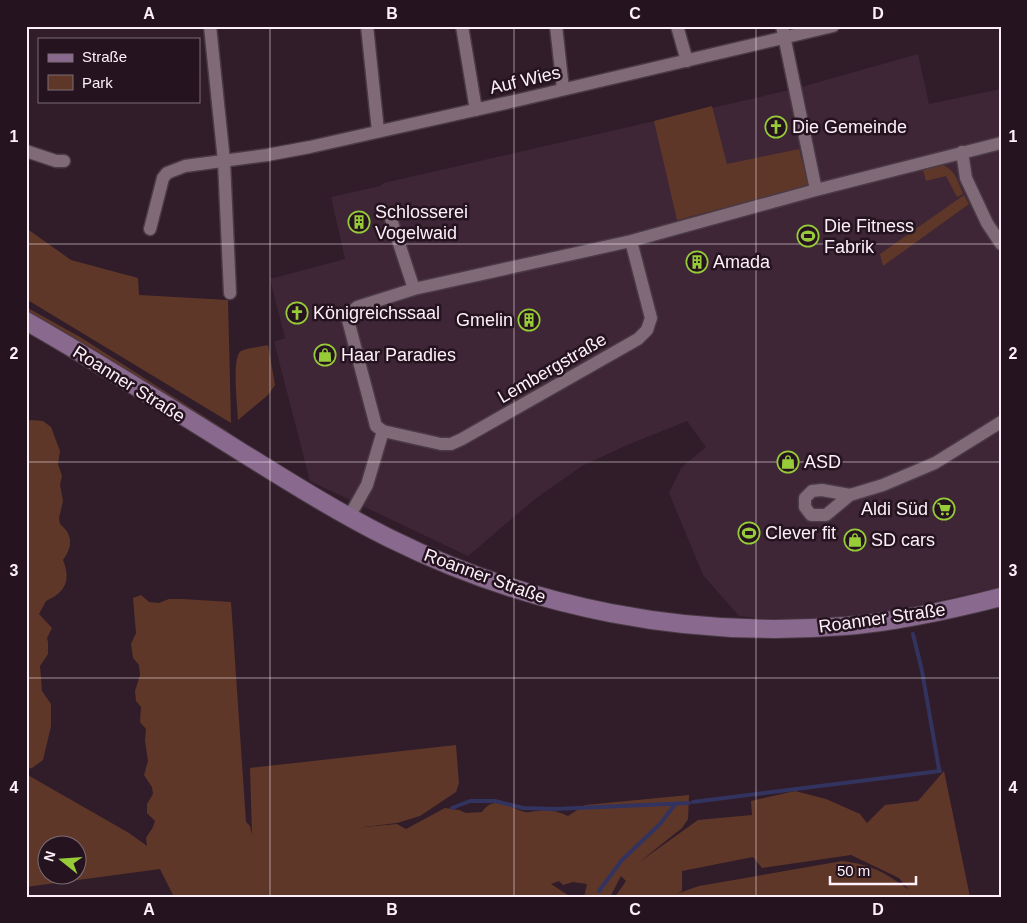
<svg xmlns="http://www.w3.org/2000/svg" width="1027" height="923" viewBox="0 0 1027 923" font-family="Helvetica,sans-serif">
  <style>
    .built { fill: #3e2636 }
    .green { fill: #5f3729; fill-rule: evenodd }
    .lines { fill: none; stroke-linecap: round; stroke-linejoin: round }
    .stream { stroke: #33335f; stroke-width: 4 }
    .street-casing { stroke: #4a3a45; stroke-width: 15 }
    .secondary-casing { stroke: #4a3a45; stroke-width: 20 }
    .street { stroke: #806a78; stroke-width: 12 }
    .secondary { stroke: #89698e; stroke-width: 18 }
    .grid { fill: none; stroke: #fdf0f8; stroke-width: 1; stroke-opacity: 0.55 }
    .labels { text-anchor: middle; stroke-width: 5; stroke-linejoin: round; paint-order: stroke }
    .street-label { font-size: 18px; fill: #fdf0f8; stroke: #251420 }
    .poi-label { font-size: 18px; fill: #fdf0f8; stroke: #251420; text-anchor: start }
    .neatline { fill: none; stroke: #fdf0f8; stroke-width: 2 }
    .grid-label { font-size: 16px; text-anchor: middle; font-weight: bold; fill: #fdf0f8 }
  </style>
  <rect width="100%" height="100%" fill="#301d29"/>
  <path class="built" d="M918,54L929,104L1001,89V587L891,611L844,617L777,620L739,616L703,575L669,493L681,468L706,447L687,421L625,446L582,466L535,499L468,556L310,481L274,342L285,338L270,279L345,259L331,197L380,186L384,183L794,89Z"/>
  <path class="green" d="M712,106L727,164L799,149L809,186L677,220L654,121Z
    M940,164C955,169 957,179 963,194L957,197L946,176L926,181L923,170Z
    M964,195L969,204L883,266L880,254Z
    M26,228L71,260L138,278L139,295L228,300L231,423L26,299Z
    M26,307L80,337L227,431L230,435L26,312Z
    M268,345L275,385L268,395L238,420C238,409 231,357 241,351C248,348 260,347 268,345Z
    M31,420L43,421L51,427L60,451L58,464L62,476L60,485L63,501L59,518L60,524C73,535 73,546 63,560C71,580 66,592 46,601L39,614L52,628L47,638L48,642V654L40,666L42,691L51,704V726L43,760L32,768L26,769V422Z
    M141,595L149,602L159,603L169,599H182L231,602L246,822L250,826L252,835L250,768L456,745L459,783L456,792L420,816L397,823L355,828L397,824L406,829L445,808L459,810L466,813L482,812C494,794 510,808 525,812C529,813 533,811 537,811C549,809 557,811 568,816L585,805L689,795L688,819L682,828L638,863L698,820L752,815L751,801L795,791L826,799L860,814L867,823L885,805L918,801L944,771L970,897H915L913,894L914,897H615L626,881L621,876L610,897H584L587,884L573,882L563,885L559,881L551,884L571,897H174L160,869L26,887V774L129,833L147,846L146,838L153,827L155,821L147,813V804L153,794L152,787L144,775L148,761L145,741L146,729L140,722L141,707L136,701L135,691L140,675L139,665L133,658L131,644L136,633L133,598ZM48,846H78V876H48ZM851,855L899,878L909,890C884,872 873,865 842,861L699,886L676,894L682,891V871L753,857L762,868Z"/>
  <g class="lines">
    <path class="stream" d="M913,634L922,671L939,769
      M693,802L940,771
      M452,808L470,801H495L523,808L555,809L689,803
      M599,891L622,860L660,824L675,804"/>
    <g class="street-casing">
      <path id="street" d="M210,26L224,161L230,293
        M367,26L378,131
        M462,26L476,110
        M556,26L563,89
        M677,26L687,61
        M782,26L816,190
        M26,151L56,161H64
        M962,152L966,178L987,223L1001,244
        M391,219L414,289
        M150,229L163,178L167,173L185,166L267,155L310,147L519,100L833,26
        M631,241L651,318L647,330L638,339L462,439L451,444H441L383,431L376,426L348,320L351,312L357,307L414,289L631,241L816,190L1001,143
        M850,495L822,490L812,491L805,498V507L811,515H826L850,495L883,485L935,463L1001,422
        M349,517L367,485L383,431"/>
    </g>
    <g class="secondary-casing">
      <path id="secondary" d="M26,321C98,362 168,406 238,450C288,481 337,512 389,538C530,608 688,639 845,626C897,622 950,610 1001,597"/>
    </g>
    <use href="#street" class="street"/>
    <use href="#secondary" class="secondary"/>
  </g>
  <path class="grid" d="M270,26V897M514,26V897M756,26V897M26,244H1001M26,462H1001M26,678H1001"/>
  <defs>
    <g id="church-ring" transform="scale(1.125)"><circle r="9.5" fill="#251420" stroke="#97cc38" stroke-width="1.5"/><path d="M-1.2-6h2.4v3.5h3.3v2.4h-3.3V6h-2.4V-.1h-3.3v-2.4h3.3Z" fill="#97cc38"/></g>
    <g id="building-ring" transform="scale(1.125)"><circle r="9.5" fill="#251420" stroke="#97cc38" stroke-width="1.5"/><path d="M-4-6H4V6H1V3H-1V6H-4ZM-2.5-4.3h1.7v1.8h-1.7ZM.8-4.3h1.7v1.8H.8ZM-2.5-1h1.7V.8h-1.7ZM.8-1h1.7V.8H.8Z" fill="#97cc38"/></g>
    <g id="stadium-ring" transform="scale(1.125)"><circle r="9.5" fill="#251420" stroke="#97cc38" stroke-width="1.5"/><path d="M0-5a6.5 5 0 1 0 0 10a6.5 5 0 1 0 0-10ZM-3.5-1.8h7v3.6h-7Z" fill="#97cc38"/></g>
    <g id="shop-ring" transform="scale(1.125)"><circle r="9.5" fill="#251420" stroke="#97cc38" stroke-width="1.5"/><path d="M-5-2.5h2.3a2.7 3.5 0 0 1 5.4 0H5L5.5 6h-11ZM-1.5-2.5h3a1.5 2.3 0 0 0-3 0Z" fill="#97cc38"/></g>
    <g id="supermarket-ring" transform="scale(1.125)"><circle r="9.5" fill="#251420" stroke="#97cc38" stroke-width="1.5"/><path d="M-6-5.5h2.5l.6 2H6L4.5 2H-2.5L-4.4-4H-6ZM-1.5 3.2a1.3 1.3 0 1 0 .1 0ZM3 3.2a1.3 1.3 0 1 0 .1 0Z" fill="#97cc38"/></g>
  </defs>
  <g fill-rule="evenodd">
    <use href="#church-ring" x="776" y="127"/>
    <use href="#building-ring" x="359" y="222"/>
    <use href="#stadium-ring" x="808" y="236"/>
    <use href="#building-ring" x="697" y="262"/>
    <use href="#church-ring" x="297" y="313"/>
    <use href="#building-ring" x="529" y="320"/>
    <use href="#shop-ring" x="325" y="355"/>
    <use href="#shop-ring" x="788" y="462"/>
    <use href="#supermarket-ring" x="944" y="509"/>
    <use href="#stadium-ring" x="749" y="533"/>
    <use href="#shop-ring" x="855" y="540"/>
  </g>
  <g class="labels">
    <g class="street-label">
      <text transform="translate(525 80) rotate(-13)" y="6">Auf Wies</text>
      <text transform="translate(552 368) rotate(-30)" y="6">Lembergstraße</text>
      <text transform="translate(129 384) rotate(32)" y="6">Roanner Straße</text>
      <text transform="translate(485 576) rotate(20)" y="6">Roanner Straße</text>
      <text transform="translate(882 618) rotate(-8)" y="6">Roanner Straße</text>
    </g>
    <g class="poi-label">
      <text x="792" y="133">Die Gemeinde</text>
      <text x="375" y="218">Schlosserei<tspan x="375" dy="21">Vogelwaid</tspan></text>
      <text x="824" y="232">Die Fitness<tspan x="824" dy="21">Fabrik</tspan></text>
      <text x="713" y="268">Amada</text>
      <text x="313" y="319">Königreichssaal</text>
      <text x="513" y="326" text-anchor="end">Gmelin</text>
      <text x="341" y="361">Haar Paradies</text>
      <text x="804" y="468">ASD</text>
      <text x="928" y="515" text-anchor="end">Aldi Süd</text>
      <text x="765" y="539">Clever fit</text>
      <text x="871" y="546">SD cars</text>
    </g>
  </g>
  <rect width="1027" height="923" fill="none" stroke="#251420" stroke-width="55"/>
  <rect x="38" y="38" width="162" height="65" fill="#251420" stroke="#7b6c76"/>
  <rect x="48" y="54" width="25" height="8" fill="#89698e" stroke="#7b6c76"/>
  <text x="82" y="62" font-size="15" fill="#fdf0f8">Straße</text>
  <rect x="48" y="75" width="25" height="15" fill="#5f3729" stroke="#7b6c76"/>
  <text x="82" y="88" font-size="15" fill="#fdf0f8">Park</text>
  <g transform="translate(62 860) rotate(287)"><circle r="24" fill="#251420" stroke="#7b6c76"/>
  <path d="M0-4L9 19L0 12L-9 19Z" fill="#97cc38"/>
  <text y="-8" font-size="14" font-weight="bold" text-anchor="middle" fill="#fdf0f8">N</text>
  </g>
  <path d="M830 876v8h86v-8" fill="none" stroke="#fdf0f8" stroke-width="2.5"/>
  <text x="837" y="876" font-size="15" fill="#fdf0f8" stroke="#251420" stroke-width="4" paint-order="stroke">50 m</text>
  <rect x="28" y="28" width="972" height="868" class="neatline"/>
  <g class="grid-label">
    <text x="149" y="19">A</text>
    <text x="392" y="19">B</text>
    <text x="635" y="19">C</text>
    <text x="878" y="19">D</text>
    <text x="14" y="142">1</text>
    <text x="1013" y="142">1</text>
    <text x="14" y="359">2</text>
    <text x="1013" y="359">2</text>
    <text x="14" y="576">3</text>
    <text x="1013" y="576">3</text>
    <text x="14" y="793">4</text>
    <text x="1013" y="793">4</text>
    <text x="149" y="915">A</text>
    <text x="392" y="915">B</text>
    <text x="635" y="915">C</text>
    <text x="878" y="915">D</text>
  </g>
</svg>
